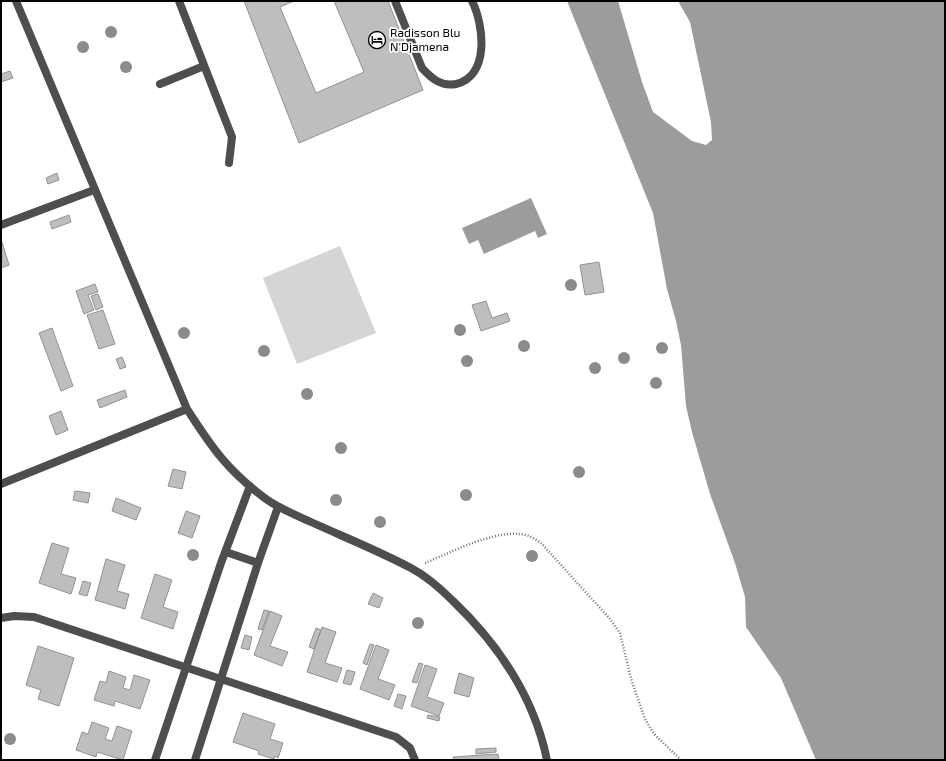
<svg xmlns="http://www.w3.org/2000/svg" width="946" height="761" viewBox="0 0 946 761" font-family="'Exo 2',sans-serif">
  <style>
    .green { fill: #d5d5d5 }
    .water { fill: #9c9c9c }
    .building { fill: #bebebe; stroke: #929292 }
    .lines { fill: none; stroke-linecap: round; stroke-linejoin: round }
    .path { stroke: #707070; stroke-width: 2.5; stroke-dasharray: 1 2; stroke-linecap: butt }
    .service { stroke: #4e4e4e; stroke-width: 8 }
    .minor { stroke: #4e4e4e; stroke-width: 8 }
    .tree { fill: #8b8b8b }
    .labels { text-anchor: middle; stroke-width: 3.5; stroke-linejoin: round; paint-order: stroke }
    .poi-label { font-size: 12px; fill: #000; stroke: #fff; text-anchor: start }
  </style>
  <rect width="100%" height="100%" fill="#fff"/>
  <path class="green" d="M340,246L376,333L297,364L263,278Z"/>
  <path class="water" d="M567,1H618L642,82L653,112L692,141L706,145L712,140L711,122L690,22L678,1H945V760H816L781,678L746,627L745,597L735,563L710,494L692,432L686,406L681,345L676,321L667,289L653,213Z
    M531,198L547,234L538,238L535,231L484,254L478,240L469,244L462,228Z"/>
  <path class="building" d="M244,1H294L280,7L316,93L364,72L334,1H388L423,90L299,143Z
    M10,71L13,78L1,82V74Z
    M57,173L59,180L48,184L46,178Z
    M69,215L71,222L52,229L50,222Z
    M2,242L9,265L1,268V243Z
    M599,262L604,292L585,295L580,265Z
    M95,284L98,292L88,295L94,310L84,314L76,291Z
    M98,294L103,307L96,310L91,296Z
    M486,301L492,318L507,313L510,321L481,331L472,305Z
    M103,310L115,344L99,349L87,315Z
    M52,328L73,386L61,391L39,333Z
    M122,357L126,367L120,369L116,359Z
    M125,390L127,397L100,408L97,400Z
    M61,411L68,430L56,435L49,416Z
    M173,469L186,472L182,489L168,486Z
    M75,491L90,493L88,503L73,500Z
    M116,498L141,508L136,520L112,511Z
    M186,511L200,516L192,538L178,533Z
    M52,543L69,548L61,574L76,578L71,594L39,583Z
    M106,559L125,565L117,591L129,594L125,609L95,600Z
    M155,574L172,580L163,607L178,612L173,629L141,618Z
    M83,581L91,583L87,596L79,594Z
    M373,593L383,598L379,608L368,604Z
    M264,610L269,611L262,630L258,629Z
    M270,611L282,616L270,646L288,652L282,666L254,655Z
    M322,627L336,632L325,663L342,668L337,682L307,672Z
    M316,628L321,630L314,649L309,647Z
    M245,635L252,637L249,650L241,648Z
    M370,644L374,645L367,665L363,663Z
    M376,645L389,650L378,679L395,685L389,700L360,689Z
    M38,646L74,658L59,706L38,699L41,690L26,685Z
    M419,663L423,664L417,683L412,682Z
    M425,665L437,669L427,697L444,703L439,716L411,706Z
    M347,670L355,672L351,685L343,683Z
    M109,671L126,677L123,688L130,690L134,675L150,680L140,709L115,701L114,706L94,700L100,681L106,683Z
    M459,673L474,678L469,697L454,693Z
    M398,694L406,696L402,709L394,706Z
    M243,713L275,724L270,739L283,743L278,758L275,756L274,759L258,754L259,751L233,742Z
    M428,715L440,717L439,721L427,718Z
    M92,722L109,728L105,739L112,741L117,726L132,731L123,760L97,752L96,757L76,750L82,732L88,734Z
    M496,748V752L476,754V749Z
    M498,754L499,760H454L453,757Z"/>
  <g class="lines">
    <path class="path" d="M425,563C452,552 501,526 529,536C533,538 538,541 542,544L610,619L620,633L631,679L645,719L654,734L681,760"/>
    <path class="service" d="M179,1L232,137L229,163
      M395,1L422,68C431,78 441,87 456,84C490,76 484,25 472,1
      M160,84L204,66"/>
    <path class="minor" d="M16,1L187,409C212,448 228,471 266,499C280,509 296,515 311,522C344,537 379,551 411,568C426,576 441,589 453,601C499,645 534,697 547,760
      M1,225L94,190
      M1,484L187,409
      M226,552L258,563
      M1,618L14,616L34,617L396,737L410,748L415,760
      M155,760L221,563L250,486
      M195,760L258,563L278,507"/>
  </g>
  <g class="tree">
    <circle cx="111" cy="32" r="6"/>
    <circle cx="83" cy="47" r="6"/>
    <circle cx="126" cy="67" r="6"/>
    <circle cx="571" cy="285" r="6"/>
    <circle cx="460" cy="330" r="6"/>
    <circle cx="184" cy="333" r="6"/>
    <circle cx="524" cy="346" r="6"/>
    <circle cx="662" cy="348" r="6"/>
    <circle cx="264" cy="351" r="6"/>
    <circle cx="624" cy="358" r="6"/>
    <circle cx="467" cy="361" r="6"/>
    <circle cx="595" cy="368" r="6"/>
    <circle cx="656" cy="383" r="6"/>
    <circle cx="307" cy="394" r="6"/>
    <circle cx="341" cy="448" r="6"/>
    <circle cx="579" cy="472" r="6"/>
    <circle cx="466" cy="495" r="6"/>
    <circle cx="336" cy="500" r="6"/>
    <circle cx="380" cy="522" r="6"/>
    <circle cx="193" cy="555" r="6"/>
    <circle cx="532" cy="556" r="6"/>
    <circle cx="418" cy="623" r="6"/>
    <circle cx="10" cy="739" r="6"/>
  </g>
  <defs>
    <g id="hotel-ring" transform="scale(0.9)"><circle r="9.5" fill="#fff" stroke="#000" stroke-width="1.5"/><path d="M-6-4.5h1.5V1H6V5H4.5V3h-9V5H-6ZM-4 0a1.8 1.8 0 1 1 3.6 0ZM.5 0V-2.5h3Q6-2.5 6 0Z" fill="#000"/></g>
  </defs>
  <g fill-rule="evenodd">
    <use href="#hotel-ring" x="377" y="40"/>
  </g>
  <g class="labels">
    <g class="poi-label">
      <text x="390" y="37">Radisson Blu<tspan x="390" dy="14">N'Djamena</tspan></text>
    </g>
  </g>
  <rect width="946" height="761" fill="none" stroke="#000000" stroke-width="4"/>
</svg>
